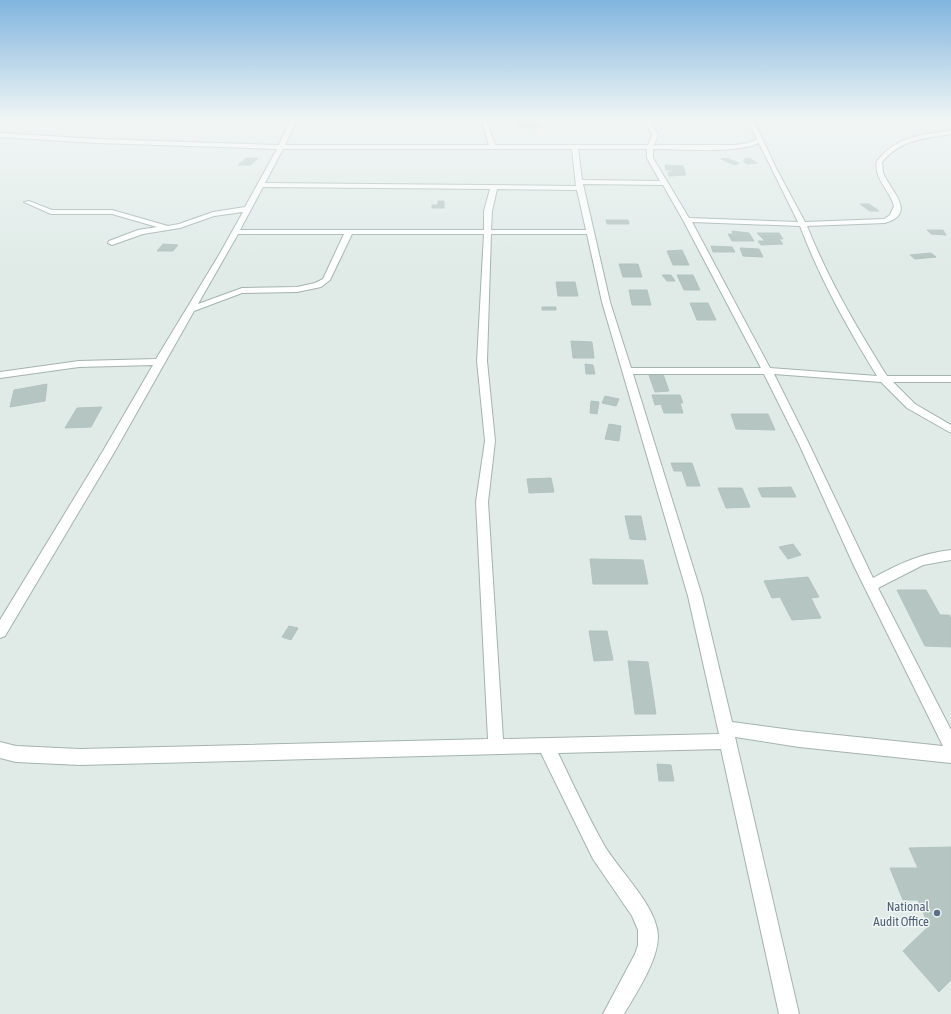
<svg xmlns="http://www.w3.org/2000/svg" width="951" height="1014" viewBox="0 0 951 1014" font-family="'Asap Condensed',sans-serif">
  <style>
    .building { fill: #b5c5c1; stroke: #b2c4c0 }
    .lines { fill: none; stroke-linecap: round; stroke-linejoin: round }
    .street-casing { stroke: #a3b3b0; stroke-width: 2 }
    .street { fill: #fff; fill-rule: evenodd }
    .service-dot { fill: #5c6f8a; stroke: #f0f7f5; stroke-width: 1.5 }
    .labels { text-anchor: middle; stroke-width: 3; stroke-linejoin: round; paint-order: stroke }
    .near-service-label { font-size: 13px; fill: #4e5e75; stroke: #f0f7f5; text-anchor: end }
  </style>
  <rect width="100%" height="100%" fill="#e0ebe8"/>
  <path class="building" d="M302,119H313L310,123H299Z
    M823,119L832,123L824,124L815,120Z
    M517,121H534L544,123L534,129L526,127L518,128L519,124H524H516Z
    M246,158H258L251,165H238Z
    M726,158L739,163L734,165L721,159Z
    M749,158L757,163L747,164L743,161H747L744,159Z
    M665,165L683,166L686,175L669,176L668,172H672V170H666Z
    M438,201H444V208H432V205H438Z
    M860,204H869L879,211H870Z
    M606,220H628L629,224H607Z
    M927,230H943L946,235L931,234Z
    M732,231L749,233L754,241H732L728,234H733Z
    M757,233H779L783,239H779L783,244L761,245L758,241H765Z
    M163,244L178,245L173,251H157Z
    M711,246L732,247L735,252H713Z
    M740,248L759,249L763,257L743,256Z
    M682,250L689,265H673L667,251Z
    M931,253L936,257L915,259L910,255Z
    M619,264H638L642,277H623Z
    M662,275H671L675,281H667Z
    M677,275H693L700,290H684Z
    M556,282H575L578,296H558Z
    M629,290H647L651,305H632Z
    M690,303H708L716,320H697Z
    M542,307H556V310H542Z
    M571,341L592,342L594,358H573Z
    M585,364L593,365L595,374H586Z
    M663,374L669,391L655,392L649,375Z
    M47,384L45,401L10,407L14,390Z
    M652,395H680L683,403H680L683,413H664L661,404L655,405Z
    M605,396L619,399L616,406L602,403Z
    M591,401L599,402L597,414L590,413Z
    M102,407L91,427L65,428L77,408Z
    M731,414H768L775,430L736,429Z
    M609,424L621,426L619,441L605,439Z
    M671,463H692L700,486H687L682,471H674Z
    M551,478L554,492L529,493L527,479Z
    M791,487L796,497H762L758,488Z
    M718,488H742L750,507L726,508Z
    M625,516H641L646,540L630,539Z
    M793,544L801,555L788,559L779,547Z
    M590,559L643,560L648,584H593Z
    M808,577L819,597L811,598L821,618L792,620L780,597L772,598L764,581Z
    M897,590H926L940,615H949L951,618V647L925,646Z
    M289,626L298,628L291,640L282,637Z
    M589,631H607L613,660L594,661Z
    M628,661L648,662L656,714H635Z
    M657,764L671,765L674,781H659Z
    M951,847V980L939,992L903,951L929,926L918,900H903L890,868H918L909,848Z"/>
  <g class="lines">
    <g class="street-casing">
      <path id="street" d="M291,119H297L285,145H489L481,119H486L495,145H648L652,135L644,119H648L658,135L654,145H735L748,143L757,139L748,119H753L777,170L805,222L884,219L890,215L894,206C890,190 873,178 877,161C898,135 920,136 951,130V134C923,139 901,139 882,162C883,166 882,171 884,175C892,192 917,214 885,223L807,226C828,279 857,328 887,376H951V382H893L915,404L951,425V433L907,408L881,382L774,374L809,444L873,578C898,564 922,553 951,550V560L923,565L878,588L951,730V763L799,747L735,737L799,1014H779L721,749L558,753C573,784 587,815 604,845C620,872 657,906 658,936C658,961 636,993 624,1014H603L635,954L638,945V930L632,916L593,859L541,753L80,765L16,762L0,758V742L16,746L80,749L488,739L476,502L485,441L477,361L484,234H352L330,280L321,287L297,292L242,293L194,311L115,451L5,636L0,638V620L103,451L153,365L79,367L0,378V372L79,361L156,359L219,255L243,212L214,216L180,228L143,234L112,245L108,243L109,241L138,230L157,227L112,214H51L24,202L29,201L52,210H112L168,226L179,224L213,212L245,207L277,149L97,143L0,137V133L97,139L279,145ZM759,143L798,222L689,218L653,158V149C681,149 735,154 759,143ZM283,149H572L576,186L265,183ZM578,149H647V158L660,181L582,180ZM583,184L663,185L683,220L761,368H631L610,302ZM263,187L490,189L484,211V230H240ZM497,189L577,190L586,230H491L492,211ZM692,222L800,226C820,279 847,327 877,376L770,368ZM238,234H344L323,279L315,283L297,287L242,288L198,304ZM491,234H587L602,302L688,596L719,734L503,739L488,502L495,441L487,361ZM633,374H764L799,444L854,566L943,746L799,731L732,722L702,596Z"/>
    </g>
    <use href="#street" class="street"/>
  </g>
  <linearGradient id="sky" x2="0" y2="1"><stop stop-color="#81b5de"/><stop offset="0.46" stop-color="#f1f6f5"/><stop offset="1" stop-color="#f1f6f5" stop-opacity="0"/></linearGradient>
  <rect width="951" height="261" fill="url(#sky)"/>
  <circle class="service-dot" cx="937" cy="913" r="4"/>
  <g class="labels">
    <g class="near-service-label">
      <text x="929" y="911">National<tspan x="929" dy="15">Audit Office</tspan></text>
    </g>
  </g>
</svg>
